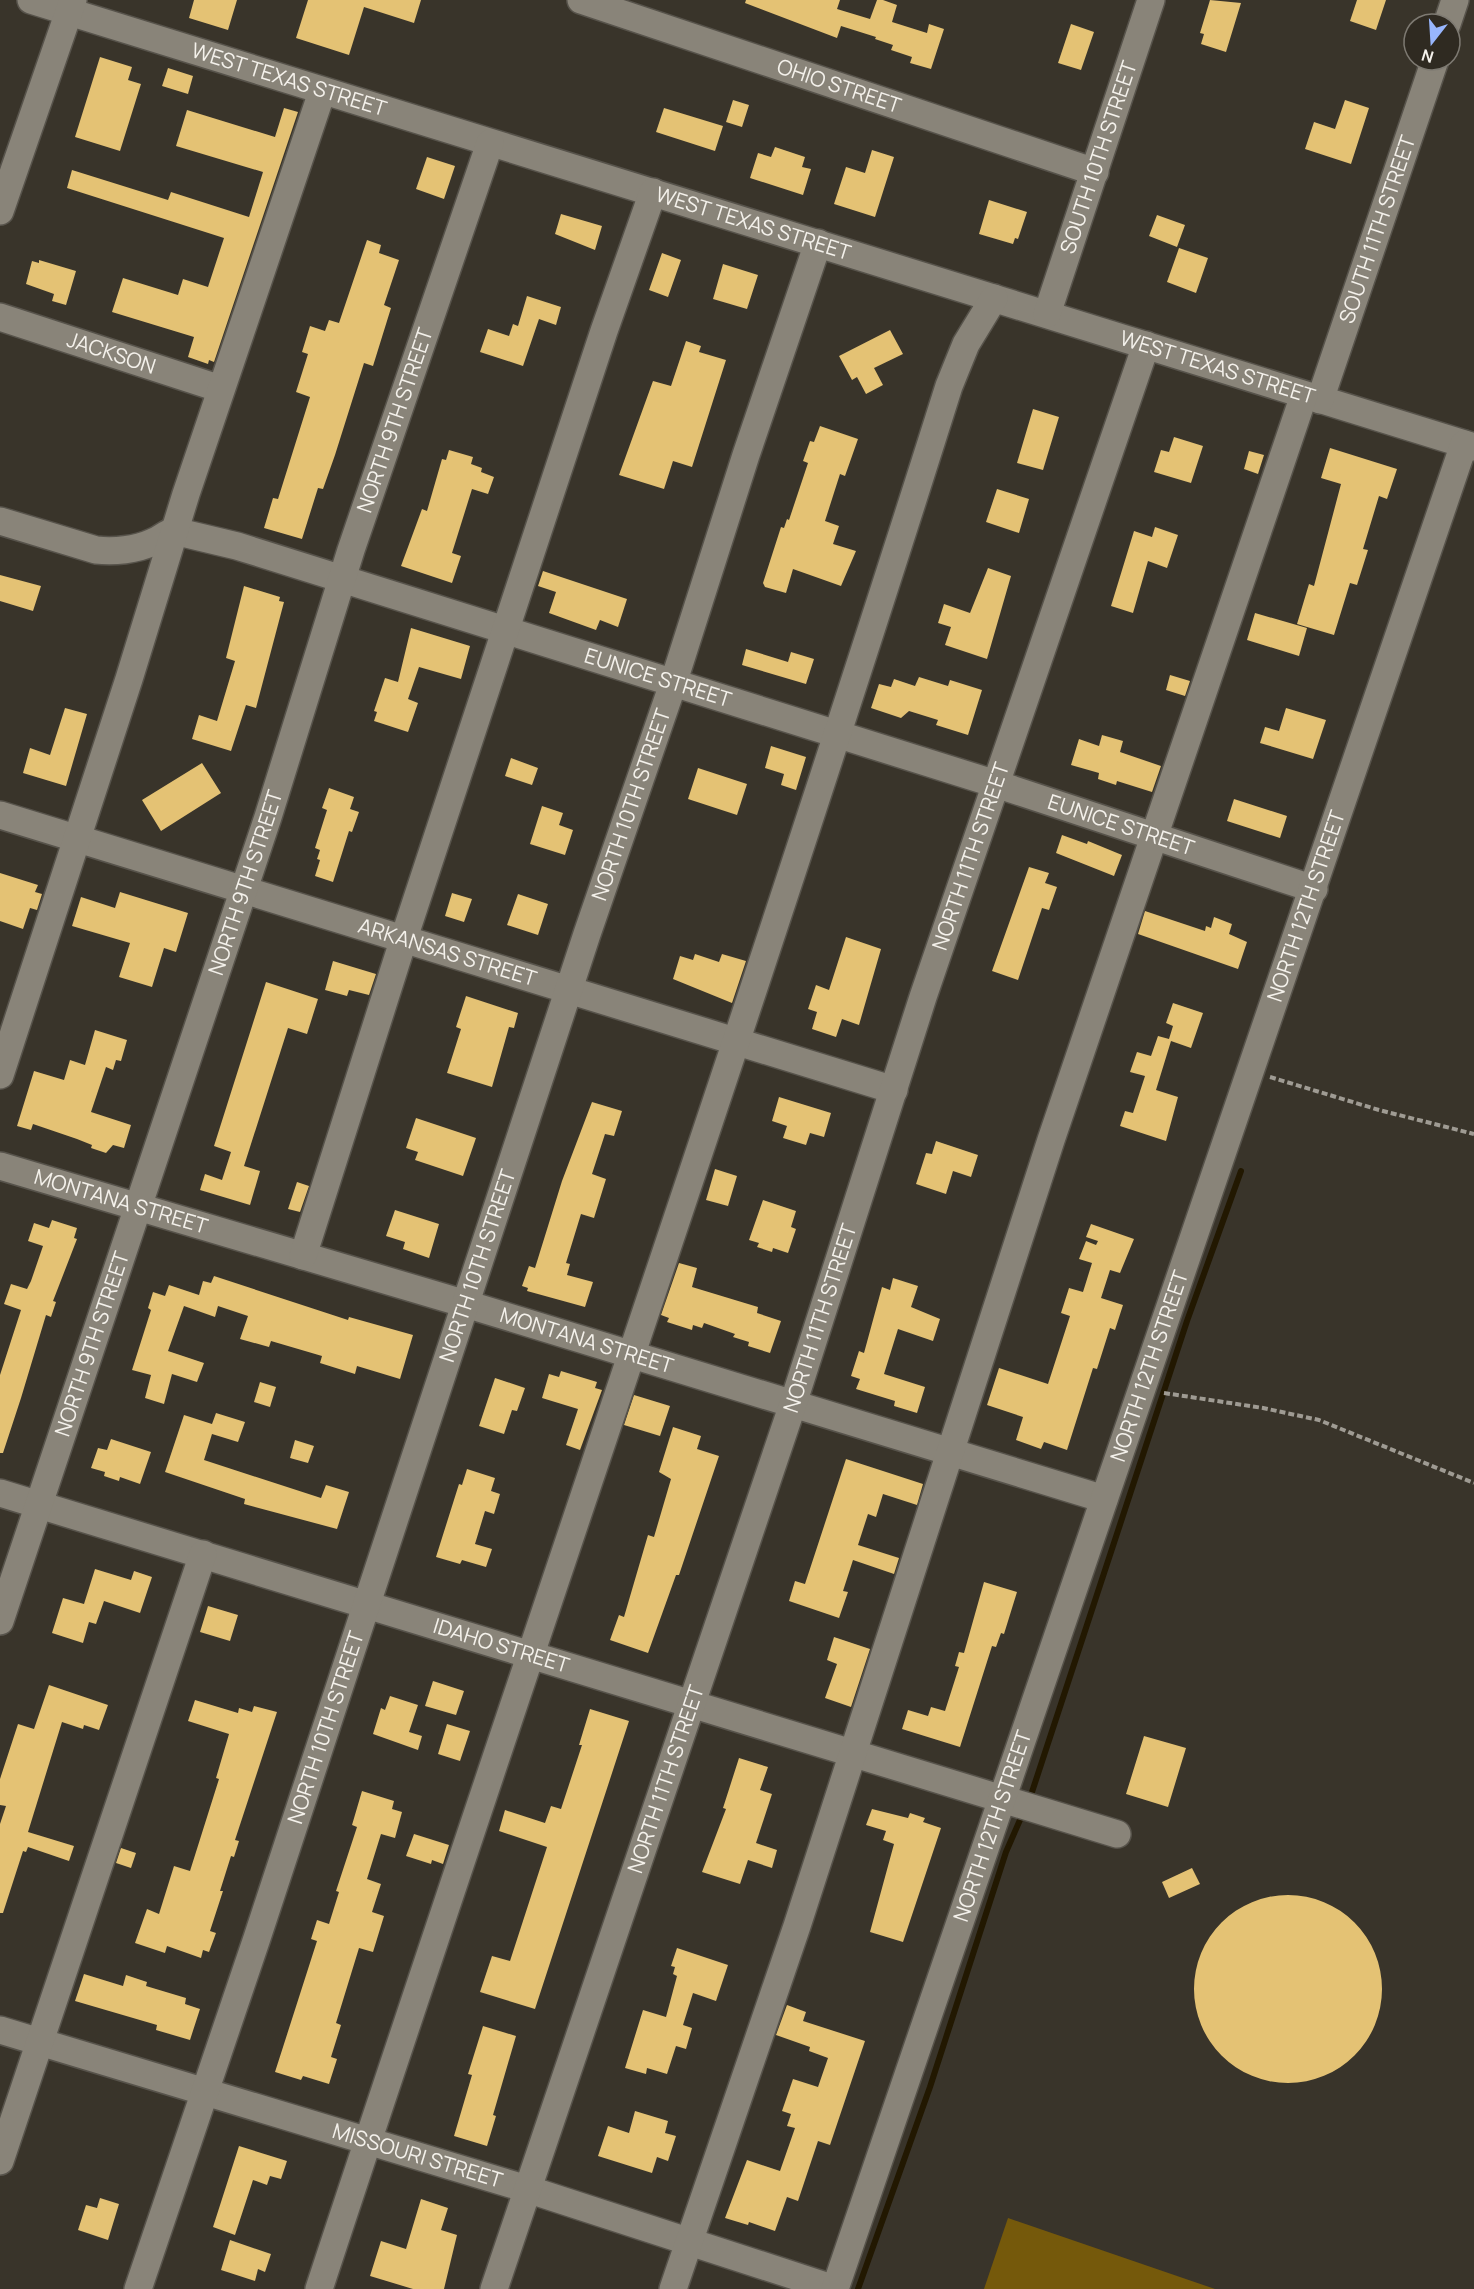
<svg xmlns="http://www.w3.org/2000/svg" width="1474" height="2289" viewBox="0 0 1474 2289" font-family="Manrope,sans-serif">
  <style>
    .grass { fill: #75590b }
    .lines { fill: none; stroke-linecap: round; stroke-linejoin: round }
    .stream { stroke: #221801; stroke-width: 6 }
    .building { fill: #e4c274 }
    .minor-casing { stroke: #57534b; stroke-width: 30 }
    .path { stroke: #9f9b93; stroke-width: 4; stroke-dasharray: 6 3; stroke-linecap: butt }
    .minor { stroke: #898479; stroke-width: 27 }
    .labels { text-anchor: middle; stroke-width: 6; stroke-linejoin: round; paint-order: stroke }
    .street-label { font-size: 21px; fill: #f4f1eb; stroke: #2f2a21 }
  </style>
  <rect width="100%" height="100%" fill="#39342a"/>
  <path class="grass" d="M1008,2218L1215,2289H984Z"/>
  <g class="lines">
    <path class="stream" d="M1031,1795L1187,1321L1241,1171
      M858,2289L930,2087L1006,1852L1023,1813"/>
  </g>
  <path class="building" d="M194,0H237L228,30L189,18Z
    M308,0H421L414,23L364,7L349,55L296,38Z
    M746,0H840L837,9L870,19L877,0H883L897,5L892,22L927,33L929,24L944,29L931,69L910,63L912,57L891,50L893,45L875,39L876,37L841,26L837,38L745,3Z
    M1210,0L1241,3L1226,52L1201,44L1204,34L1200,33Z
    M1357,0H1386L1376,30L1350,21Z
    M1071,24L1094,32L1081,70L1058,63Z
    M100,57L132,67L128,80L141,84L120,151L75,137Z
    M168,68L193,76L188,94L162,86Z
    M733,100L749,105L742,127L726,122Z
    M1345,100L1369,108L1351,164L1305,149L1314,122L1335,129Z
    M284,108L298,112L214,362L209,360L208,364L188,357L194,337L112,312L123,278L178,295L183,279L208,287L224,238L67,188L72,170L168,200L171,192L249,217L263,172L176,146L187,110L275,137Z
    M664,108L723,126L715,151L656,132Z
    M775,147L805,157L802,167L811,169L803,195L750,178L758,153L771,157Z
    M872,150L894,157L875,217L834,204L846,167L865,173Z
    M427,157L455,166L444,199L416,189Z
    M989,200L1027,212L1018,239L1015,238L1013,244L979,234Z
    M561,214L602,226L595,250L555,234Z
    M1157,215L1185,225L1177,247L1149,236Z
    M367,240L381,245L379,253L399,260L384,305L391,308L373,366L364,363L335,455L323,489L318,488L302,539L264,528L273,498L278,499L310,397L296,392L308,354L302,352L310,326L325,331L329,320L339,323Z
    M1179,248L1208,258L1196,293L1167,282Z
    M662,253L681,260L668,297L649,290Z
    M39,260L76,271L66,305L52,301L54,294L26,284L32,261L39,263Z
    M723,264L758,275L747,309L713,299Z
    M527,296L561,307L556,325L539,319L523,366L480,352L488,329L509,336L513,324L518,326Z
    M890,330L903,354L874,368L883,385L866,394L857,377L852,380L839,356Z
    M686,341L701,346L699,352L726,360L692,467L673,461L664,489L619,475L653,381L671,386Z
    M1033,409L1059,417L1043,470L1017,463Z
    M820,426L858,439L845,476L840,474L825,521L839,526L833,544L856,551L841,586L793,569L786,593L765,587L763,583L781,527L784,528L787,519L789,520L808,463L803,461L810,441L814,442Z
    M1174,437L1203,446L1191,483L1154,472L1161,450L1169,452Z
    M1330,448L1397,469L1387,499L1379,496L1363,549L1368,550L1357,585L1350,583L1334,635L1297,624L1309,584L1314,586L1341,484L1321,478Z
    M449,450L473,457L471,464L482,468L481,472L494,477L488,494L472,489L452,553L461,556L452,583L401,566L422,509L427,511L442,459L446,460Z
    M1249,451L1264,455L1258,474L1244,469Z
    M997,489L1029,499L1019,533L986,522Z
    M1155,527L1178,535L1167,568L1148,561L1133,613L1111,606L1134,531L1152,537Z
    M988,568L1011,576L987,659L945,645L951,627L938,623L944,604L970,613Z
    M543,571L627,599L618,627L600,620L596,630L549,613L556,592L538,586Z
    M0,575L41,586L33,611L0,601Z
    M244,586L280,597L279,601L284,602L256,708L246,705L231,751L192,739L199,715L217,721L235,661L226,658Z
    M1255,613L1307,628L1299,656L1247,640Z
    M411,628L470,646L461,679L419,667L408,699L418,703L408,732L374,721L377,712L374,711L385,678L398,682Z
    M746,649L788,662L791,652L814,659L806,684L742,665Z
    M1170,675L1190,681L1185,696L1166,690Z
    M919,677L948,686L950,680L982,690L968,735L936,725L938,720L909,711L901,718L871,708L879,684L891,687L894,679L915,686Z
    M65,708L87,714L66,786L23,773L30,748L50,755Z
    M1286,708L1326,720L1313,759L1260,743L1265,727L1279,731Z
    M1102,735L1123,741L1120,752L1161,766L1152,792L1117,781L1116,785L1098,779L1099,773L1071,765L1079,739L1099,746Z
    M771,746L806,757L796,790L781,785L784,774L765,768Z
    M511,758L538,768L532,785L505,776Z
    M202,763L221,793L161,831L142,800Z
    M698,768L747,784L737,815L688,799Z
    M329,788L354,797L350,809L359,812L352,832L349,831L333,882L315,876L320,860L317,859L320,850L315,848L327,810L322,808Z
    M1234,799L1287,816L1280,838L1227,821Z
    M542,806L563,813L559,825L573,830L565,855L530,844Z
    M1062,835L1087,844L1088,841L1122,855L1114,876L1056,853Z
    M1029,867L1049,873L1045,883L1057,887L1049,910L1042,908L1018,980L992,971Z
    M0,873L38,885L35,892L42,894L37,910L30,908L23,929L0,921Z
    M120,892L188,913L176,952L164,948L152,987L119,977L130,943L72,926L81,897L115,908Z
    M452,893L472,899L464,922L445,916Z
    M518,894L548,904L538,935L507,925Z
    M1145,911L1205,931L1206,926L1211,928L1214,917L1232,924L1229,934L1247,942L1238,969L1138,934Z
    M846,937L881,949L859,1025L842,1019L836,1037L812,1029L817,1012L808,1009L816,985L829,990Z
    M695,954L719,962L722,954L746,961L732,1003L673,979L680,956L693,960Z
    M333,961L376,974L369,995L349,990L347,996L325,990Z
    M266,982L318,999L307,1034L288,1028L244,1166L260,1171L250,1205L200,1190L205,1174L222,1180L231,1152L214,1146Z
    M466,996L518,1013L514,1028L509,1027L492,1087L447,1073L461,1029L456,1027Z
    M1173,1003L1203,1013L1191,1048L1171,1041L1156,1090L1178,1097L1166,1141L1120,1126L1125,1111L1133,1113L1145,1076L1130,1072L1137,1052L1151,1056L1158,1036L1169,1039L1173,1026L1166,1023Z
    M95,1030L127,1040L121,1061L116,1060L113,1070L106,1067L91,1112L131,1125L124,1148L113,1145L106,1153L91,1148L92,1145L77,1139L33,1124L31,1130L17,1126L34,1071L64,1080L70,1060L85,1065Z
    M779,1097L831,1113L824,1137L810,1133L806,1145L783,1138L787,1126L772,1121Z
    M592,1102L622,1111L614,1136L605,1134L592,1174L606,1179L594,1218L581,1214L566,1263L570,1264L567,1275L593,1282L585,1307L527,1291L528,1288L522,1286L529,1266L535,1268L562,1181Z
    M416,1118L476,1138L463,1176L415,1160L418,1152L406,1148Z
    M936,1141L978,1155L971,1177L953,1171L946,1194L916,1184L926,1153L932,1154Z
    M715,1169L737,1176L728,1206L706,1200Z
    M297,1182L309,1186L300,1212L288,1209Z
    M763,1200L796,1211L791,1227L796,1229L788,1253L773,1248L772,1252L757,1247L759,1243L749,1240Z
    M395,1210L439,1224L429,1258L403,1249L405,1242L386,1236Z
    M52,1220L77,1228L74,1238L77,1239L53,1301L56,1302L51,1317L46,1315L21,1398L3,1453H0V1375L21,1310L4,1304L11,1284L27,1289L31,1281L43,1246L28,1241L34,1223L49,1228Z
    M1091,1224L1134,1239L1120,1273L1110,1270L1101,1298L1123,1305L1115,1330L1110,1328L1097,1369L1093,1368L1067,1450L1044,1442L1041,1449L1016,1440L1023,1417L987,1405L999,1368L1048,1384L1070,1316L1061,1313L1069,1288L1083,1292L1092,1263L1079,1259L1086,1241L1096,1245L1098,1241L1086,1237Z
    M679,1263L697,1268L692,1287L758,1307L757,1313L781,1321L770,1353L748,1346L749,1342L733,1337L735,1334L704,1323L702,1328L693,1325L692,1330L667,1322L669,1318L661,1315Z
    M214,1276L348,1320L349,1317L413,1335L400,1379L357,1366L355,1374L320,1363L322,1356L271,1341L269,1347L240,1339L248,1316L218,1306L215,1317L184,1306L168,1351L204,1363L197,1382L172,1374L164,1404L145,1398L151,1375L132,1370L151,1310L148,1308L153,1292L165,1296L169,1285L199,1295L203,1281L211,1283Z
    M893,1278L918,1286L911,1307L940,1319L933,1341L898,1329L884,1374L925,1387L917,1413L894,1406L895,1401L856,1389L860,1379L851,1376L859,1351L864,1353L882,1287L890,1290Z
    M561,1371L597,1382L595,1388L602,1390L580,1450L566,1445L578,1409L542,1398L549,1374L559,1377Z
    M495,1378L525,1388L517,1411L512,1410L504,1434L479,1426Z
    M260,1382L276,1387L270,1407L254,1402Z
    M634,1395L670,1406L660,1436L624,1425Z
    M216,1413L245,1422L238,1442L212,1434L204,1460L321,1498L326,1485L349,1492L337,1529L244,1504L245,1499L165,1472L184,1415L212,1424Z
    M673,1427L701,1436L697,1449L719,1456L679,1575H676L648,1653L610,1640L619,1615L624,1617L648,1535L654,1537L671,1479L659,1472Z
    M111,1439L151,1452L140,1484L120,1477L119,1481L104,1476L105,1472L91,1468L98,1448L107,1450Z
    M295,1440L314,1446L308,1463L290,1458Z
    M846,1459L923,1484L917,1505L883,1494L876,1517L868,1514L858,1545L899,1558L894,1574L853,1560L843,1591L848,1592L839,1618L789,1601L795,1581L805,1584Z
    M467,1469L495,1478L491,1491L500,1494L494,1514L485,1511L475,1544L492,1549L486,1567L462,1560L460,1564L436,1557L459,1484L462,1485Z
    M95,1569L131,1580L134,1571L152,1577L140,1613L104,1601L96,1624L89,1622L83,1643L52,1633L63,1598L84,1604Z
    M984,1582L1017,1592L1004,1634L1001,1633L996,1647L992,1646L960,1747L902,1729L908,1710L928,1716L931,1707L945,1711L959,1667L955,1666L959,1652L964,1653Z
    M208,1606L238,1615L230,1641L200,1632Z
    M834,1637L870,1649L851,1707L825,1698L837,1664L827,1660Z
    M433,1681L464,1691L456,1715L425,1706Z
    M49,1685L108,1705L99,1730L84,1725L83,1729L62,1722L28,1832L74,1846L69,1861L28,1847L26,1852L23,1851L3,1913H0V1824L6,1806L0,1805V1779L18,1724L34,1729Z
    M390,1696L418,1705L409,1732L422,1736L418,1750L373,1734L381,1708L385,1710Z
    M195,1700L238,1713L239,1708L252,1712L254,1706L277,1712L235,1840L239,1841L234,1857L231,1856L220,1891H223L210,1931L216,1933L209,1952L203,1950L201,1958L167,1946L165,1953L135,1943L147,1909L159,1914L174,1866L190,1871L219,1779L216,1778L229,1734L188,1721Z
    M590,1709L629,1721L535,2009L480,1992L492,1956L510,1961L547,1847L499,1831L505,1810L545,1823L551,1806L561,1809L582,1745H579Z
    M447,1724L470,1731L460,1761L438,1754Z
    M1144,1736L1186,1748L1168,1807L1126,1794Z
    M739,1758L768,1767L760,1790L772,1794L756,1843L777,1850L772,1868L748,1860L740,1884L702,1872L726,1809L723,1808Z
    M362,1791L394,1801L392,1809L402,1812L395,1838L381,1834L367,1879L381,1884L372,1912L384,1916L373,1952L359,1948L336,2023L341,2025L331,2057L337,2059L329,2084L303,2076L301,2080L275,2072L317,1941L311,1939L317,1920L329,1924L339,1892L336,1891L357,1827L352,1825Z
    M872,1809L908,1818L910,1813L925,1818L923,1822L941,1828L903,1942L870,1932L894,1844L883,1840L886,1831L866,1825Z
    M414,1834L449,1845L443,1864L432,1860L431,1864L406,1856Z
    M121,1848L136,1853L131,1868L116,1863Z
    M1192,1868L1200,1884L1169,1898L1162,1882Z
    M1194 1989a94 94 0 1 1 188 0a94 94 0 1 1-188 0Z
    M677,1948L728,1965L716,2001L693,1993L683,2025L692,2028L686,2049L676,2046L667,2074L647,2068L646,2074L625,2068L643,2010L666,2017L677,1976L673,1974L675,1967L671,1966Z
    M84,1974L123,1986L126,1975L147,1982L146,1986L186,1998L185,2004L200,2009L190,2040L156,2030L157,2025L75,2001Z
    M787,2005L806,2012L803,2021L865,2041L830,2145L818,2141L798,2201L787,2197L775,2231L749,2222L748,2225L725,2218L747,2160L780,2171L795,2128L787,2126L791,2114L782,2111L793,2079L818,2087L828,2058L809,2051L810,2047L776,2035Z
    M483,2026L516,2036L493,2115L496,2116L487,2146L454,2136L472,2075L468,2074Z
    M635,2111L668,2121L665,2133L676,2136L668,2161L657,2157L652,2173L598,2156L608,2126L629,2133Z
    M239,2146L287,2161L281,2179L270,2176L267,2185L253,2180L235,2235L213,2227Z
    M100,2198L119,2204L108,2240L78,2230L86,2205L97,2208Z
    M421,2199L448,2208L441,2230L457,2235L444,2289H413L370,2276L381,2241L406,2249Z
    M230,2240L271,2254L265,2272L258,2269L255,2281L221,2270Z"/>
  <g class="lines">
    <g class="minor-casing">
      <g id="minor">
        <path id="s1" d="M31,0L1474,447"/>
        <path id="s2" d="M581,0L1095,172"/>
        <path d="M1447,24L1455,0"/>
        <path d="M0,211L73,0"/>
        <path id="s3" d="M1047,314L1151,0"/>
        <path id="s4" d="M0,317L221,389"/>
        <path id="s5" d="M1320,400L1435,60"/>
        <path id="s6" d="M0,521L96,550C114,552 136,550 153,542C161,539 166,533 174,531L237,546L996,784L1314,889"/>
        <path id="s7" d="M0,815L894,1090"/>
        <path d="M0,1075L129,679L186,494L322,92"/>
        <path id="s8" d="M0,1166L466,1304L1104,1499"/>
        <path d="M303,1256L404,938L604,331L653,192"/>
        <path id="s9" d="M0,1493L1117,1834"/>
        <path id="s10" d="M0,1621L268,817L351,550L490,143"/>
        <path id="s11" d="M0,2030L527,2189L835,2289"/>
        <path d="M0,2161L203,1554"/>
        <path id="s12" d="M138,2289L257,1938L587,934L673,684L746,455L818,243"/>
        <path d="M319,2289C528,1654 748,1023 949,386L966,344L994,298"/>
        <path id="s13" d="M494,2289L793,1404L923,997L1146,345"/>
        <path d="M673,2289L797,1926L1051,1140L1304,395"/>
        <path id="s14" d="M835,2289L1464,444"/>
      </g>
    </g>
    <path class="path" d="M1270,1077L1379,1110L1474,1134
      M1164,1393L1263,1408L1319,1420L1474,1483"/>
    <use href="#minor" class="minor"/>
  </g>
  <g class="labels">
    <g class="street-label">
      <text dy="7" stroke="none"><textPath href="#s1" startOffset="270">WEST TEXAS STREET</textPath></text>
      <text dy="7" stroke="none"><textPath href="#s2" startOffset="272">OHIO STREET</textPath></text>
      <text dy="7" stroke="none"><textPath href="#s3" startOffset="165">SOUTH 10TH STREET</textPath></text>
      <text dy="7" stroke="none"><textPath href="#s1" startOffset="756">WEST TEXAS STREET</textPath></text>
      <text dy="7" stroke="none"><textPath href="#s5" startOffset="180">SOUTH 11TH STREET</textPath></text>
      <text dy="7" stroke="none"><textPath href="#s4" startOffset="117">JACKSON</textPath></text>
      <text dy="7" stroke="none"><textPath href="#s1" startOffset="1242">WEST TEXAS STREET</textPath></text>
      <text dy="7" stroke="none"><textPath href="#s10" startOffset="1264">NORTH 9TH STREET</textPath></text>
      <text dy="7" stroke="none"><textPath href="#s6" startOffset="688">EUNICE STREET</textPath></text>
      <text dy="7" stroke="none"><textPath href="#s12" startOffset="1564">NORTH 10TH STREET</textPath></text>
      <text dy="7" stroke="none"><textPath href="#s6" startOffset="1174">EUNICE STREET</textPath></text>
      <text dy="7" stroke="none"><textPath href="#s13" startOffset="1510">NORTH 11TH STREET</textPath></text>
      <text dy="7" stroke="none"><textPath href="#s10" startOffset="778">NORTH 9TH STREET</textPath></text>
      <text dy="7" stroke="none"><textPath href="#s14" startOffset="1461">NORTH 12TH STREET</textPath></text>
      <text dy="7" stroke="none"><textPath href="#s7" startOffset="468">ARKANSAS STREET</textPath></text>
      <text dy="7" stroke="none"><textPath href="#s8" startOffset="126">MONTANA STREET</textPath></text>
      <text dy="7" stroke="none"><textPath href="#s12" startOffset="1078">NORTH 10TH STREET</textPath></text>
      <text dy="7" stroke="none"><textPath href="#s13" startOffset="1024">NORTH 11TH STREET</textPath></text>
      <text dy="7" stroke="none"><textPath href="#s8" startOffset="612">MONTANA STREET</textPath></text>
      <text dy="7" stroke="none"><textPath href="#s10" startOffset="292">NORTH 9TH STREET</textPath></text>
      <text dy="7" stroke="none"><textPath href="#s14" startOffset="975">NORTH 12TH STREET</textPath></text>
      <text dy="7" stroke="none"><textPath href="#s9" startOffset="524">IDAHO STREET</textPath></text>
      <text dy="7" stroke="none"><textPath href="#s12" startOffset="592">NORTH 10TH STREET</textPath></text>
      <text dy="7" stroke="none"><textPath href="#s13" startOffset="538">NORTH 11TH STREET</textPath></text>
      <text dy="7" stroke="none"><textPath href="#s14" startOffset="489">NORTH 12TH STREET</textPath></text>
      <text dy="7" stroke="none"><textPath href="#s11" startOffset="436">MISSOURI STREET</textPath></text>
    </g>
  </g>
  <g transform="translate(1432 42) rotate(197)"><circle r="28" fill="#2f2a21" stroke="#7e7a72" stroke-width="1.5"/>
  <path d="M0-4.5L10 22L0 15L-10 22Z" fill="#98b6fd"/>
  <text y="-9" font-size="16" font-weight="bold" text-anchor="middle" fill="#f4f1eb">N</text>
  </g>
</svg>
